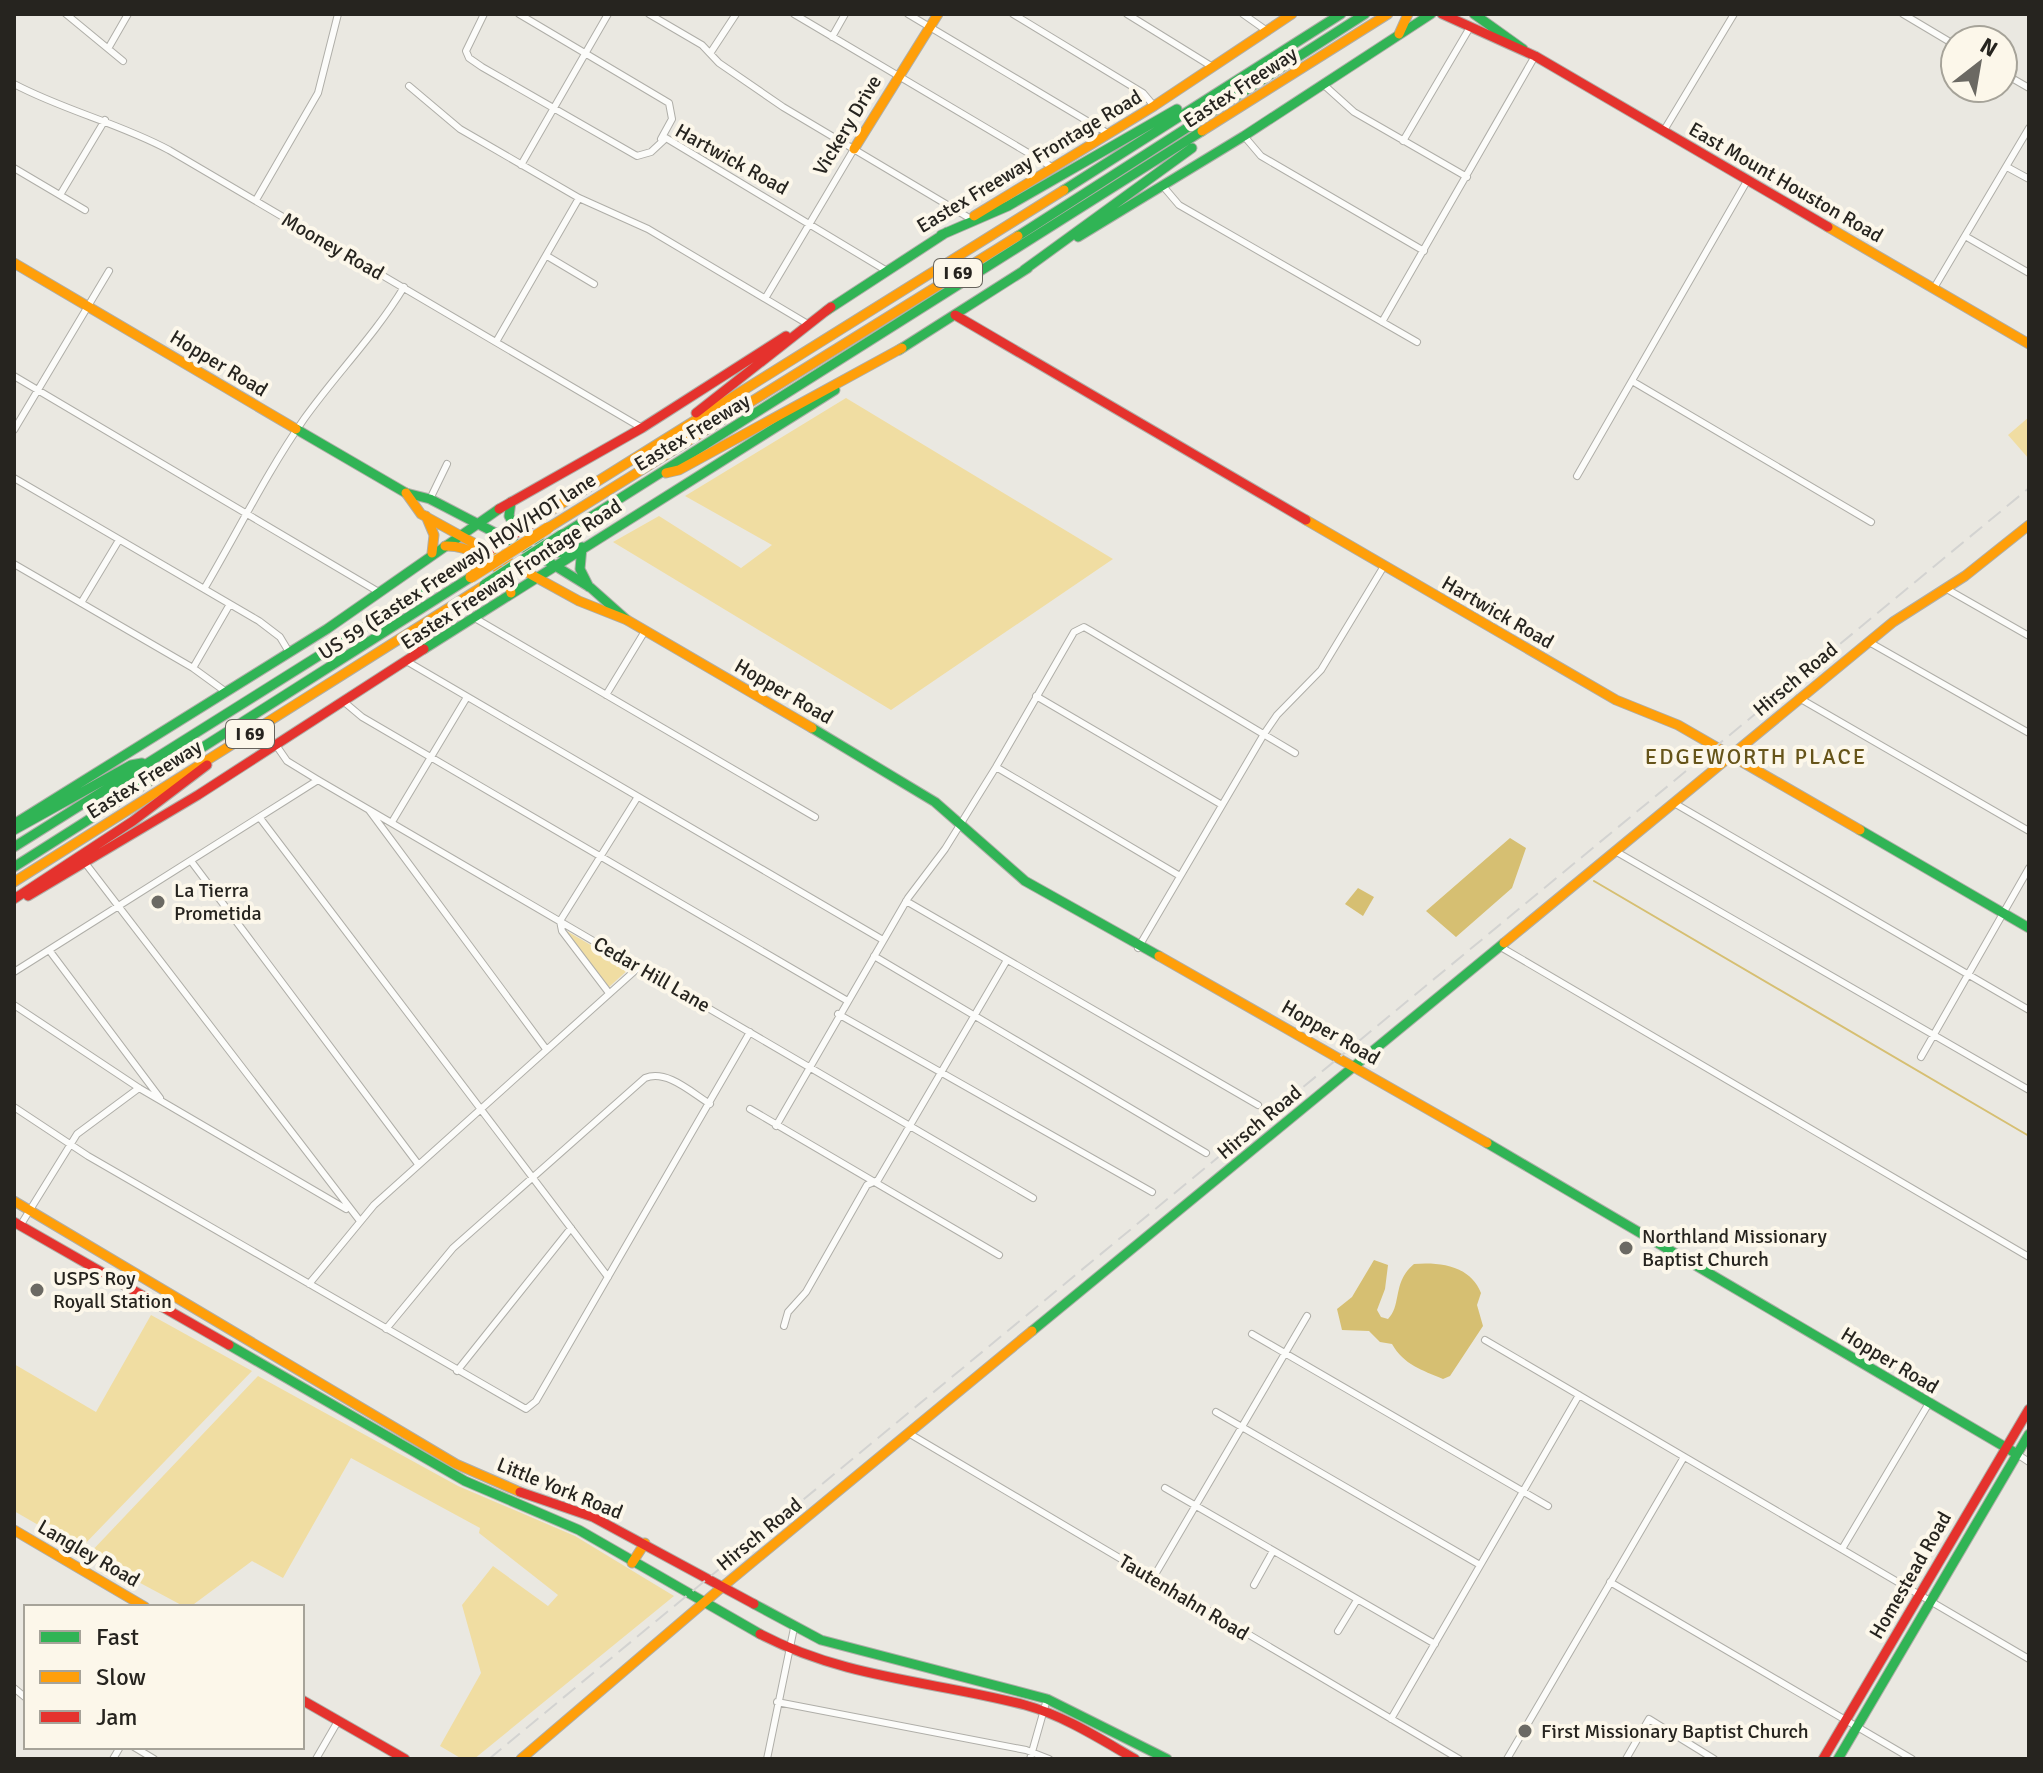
<svg xmlns="http://www.w3.org/2000/svg" width="2043" height="1773" viewBox="0 0 2043 1773" font-family="Signika,sans-serif">
  <style>
    .green { fill: #f0dda2 }
    .water { fill: #d6bf72 }
    .lines { fill: none; stroke-linecap: round; stroke-linejoin: round }
    .stream { stroke: #d6bf72; stroke-width: 2 }
    .street-casing { stroke: #afaea8; stroke-width: 8 }
    .fast-casing { stroke: #afaea8; stroke-width: 11 }
    .slow-casing { stroke: #afaea8; stroke-width: 11 }
    .jam-casing { stroke: #afaea8; stroke-width: 11 }
    .street { stroke: #fcfcfa; stroke-width: 6 }
    .fast { stroke: #30b455; stroke-width: 9 }
    .slow { stroke: #ff9f0a; stroke-width: 9 }
    .jam { stroke: #e5322d; stroke-width: 9 }
    .rail { stroke: #d3d3d1; stroke-width: 2; stroke-dasharray: 16 8; stroke-linecap: butt }
    .fast-bridge-casing { stroke: #c4c3bf; stroke-width: 13; stroke-linecap: butt }
    .slow-bridge-casing { stroke: #c4c3bf; stroke-width: 13; stroke-linecap: butt }
    .jam-bridge-casing { stroke: #c4c3bf; stroke-width: 13; stroke-linecap: butt }
    .fast-bridge { stroke: #30b455; stroke-width: 11 }
    .slow-bridge { stroke: #ff9f0a; stroke-width: 11 }
    .jam-bridge { stroke: #e5322d; stroke-width: 11 }
    .poi-dot { fill: #6b6963; stroke: #fcf7ea; stroke-width: 3 }
    .labels { text-anchor: middle; stroke-width: 8; stroke-linejoin: round; paint-order: stroke }
    .shield { fill: #fcf7ea; stroke: #66635c; stroke-width: 2 }
    .shield-label { font-size: 18px; font-weight: bold; fill: #26241f }
    .street-label { font-size: 20px; fill: #26241f; stroke: #fcf7ea }
    .poi-label { font-size: 20px; fill: #26241f; stroke: #fcf7ea; text-anchor: start }
    .neighbourhood-label { font-size: 22px; letter-spacing: 2px; fill: #665419; stroke: #fcf7ea }
  </style>
  <rect width="100%" height="100%" fill="#eae8e1"/>
  <path class="green" d="M846,398L1113,559L891,710L613,542L659,516L741,568L772,545L685,496Z
    M2029,417V459L2008,435Z
    M565,930L630,968L609,987Z
    M151,1315L252,1371L80,1549L14,1511V1364L96,1412Z
    M258,1376L458,1486L575,1536L674,1596L474,1759H462L440,1746L481,1673L462,1605L493,1566L548,1606L558,1595L479,1533L480,1528L351,1458L283,1578L252,1561L190,1607H185L88,1555Z"/>
  <path class="water" d="M1510,838L1526,848L1512,888L1456,937L1426,911Z
    M1358,888L1374,897L1363,916L1345,904Z
    M1374,1260L1388,1265L1385,1289L1377,1310L1381,1317L1388,1319C1402,1305 1392,1282 1414,1264C1439,1262 1470,1265 1481,1293L1477,1305L1483,1326L1450,1376L1443,1379C1422,1370 1404,1365 1392,1344L1380,1342L1369,1331L1342,1330L1337,1309L1352,1297Z"/>
  <g class="lines">
    <path class="stream" d="M1594,881L2029,1136"/>
    <g class="street-casing">
      <path id="street" d="M66,14L123,61
        M484,14L466,51L469,58L482,67L637,156L651,152L666,138L887,271
        M519,14L669,103L672,119L661,139
        M649,14L702,45L719,63L783,107L971,219
        M794,14L1052,167
        M908,14L1109,134
        M1013,14L1143,93L1154,106
        M1127,14L1211,66
        M1243,14L1267,31
        M1903,14L1955,45
        M832,37L845,14
        M109,47L128,14
        M711,52L736,14
        M2003,73L2029,88
        M14,84C65,111 119,123 169,150L642,428
        M1324,85L1354,112L1467,177
        M409,86L460,129L579,198L648,229L806,323
        M1663,132L1734,14
        M1244,136L1261,156L1424,251
        M1403,141L1469,29
        M521,165L608,14
        M2007,167L2029,179
        M14,168L85,210
        M1162,185L1179,205L1417,342
        M60,195L105,120
        M256,200L318,93L338,14
        M1965,236L2029,273
        M547,256L594,284
        M1934,288L2029,128
        M766,297L854,149
        M1382,322L1535,56
        M496,342L579,198
        M14,376L377,591
        M1632,381L1871,522
        M14,430L109,271
        M1577,476L1747,181
        M14,478L259,621L280,637L289,652
        M430,499L447,464
        M14,564L193,668L226,692
        M1945,588L2029,636
        M204,589C237,533 267,472 304,419C336,374 375,335 404,287
        M81,603L119,540
        M473,617L815,817
        M1869,642L2029,733
        M408,662L883,940
        M193,668L230,604
        M606,695L645,631
        M1036,696L1222,805
        M1799,698L2029,831
        M343,701L362,717L846,1000
        M276,745L287,761L318,780L1033,1198
        M996,767L1180,876
        M1674,803L2029,1010
        M369,810L546,1049
        M260,818L608,1277
        M392,822L467,697
        M1615,851L2029,1090
        M191,861L418,1164
        M86,864L360,1221
        M906,901L1258,1105
        M560,921L637,798
        M560,921L562,931L609,993
        M1499,946L2029,1257
        M1138,948L1264,734L1277,715L1321,670L1384,566
        M49,950L160,1098
        M874,956L1206,1153
        M14,972L318,780
        M14,1005L139,1088L346,1209
        M838,1014L1152,1192
        M1921,1057L2029,868
        M14,1107L88,1156L526,1409L536,1401L750,1032
        M750,1109L999,1255
        M776,1126L908,898L945,849L996,767L1074,632L1084,627L1091,631L1295,753
        M20,1226L77,1134L139,1088
        M309,1284L374,1205L639,967
        M784,1326L788,1312L806,1292L867,1185L878,1180L1007,960
        M386,1329L453,1248L645,1078C667,1069 692,1093 710,1104
        M1252,1334L1548,1506
        M1485,1340L2029,1659
        M457,1371L571,1228
        M1216,1412L1480,1565
        M910,1434L1459,1759
        M2017,1454L2029,1462
        M1165,1488L1435,1644
        M1842,1549L1929,1403
        M1153,1578L1307,1316
        M1610,1582L1912,1759
        M1254,1585L1273,1551
        M1338,1631L1357,1600
        M14,1688L26,1698
        M777,1702L1026,1750L1049,1759
        M1391,1719L1579,1395
        M134,1747L154,1759
        M113,1759L120,1747
        M316,1759L338,1721
        M767,1759L794,1628
        M1030,1759L1047,1699
        M1507,1759L1684,1457
        M1626,1759L1649,1719L1714,1759"/>
    </g>
    <g class="fast-casing">
      <path id="fast" d="M1474,14L1523,49
        M1064,190L1341,14
        M941,235L1008,206L1177,109
        M1018,236L1365,14
        M1078,237L1244,136L1431,14
        M1024,270L1192,148
        M826,311L947,232
        M899,350L1028,268
        M296,429L406,493L430,499L536,554L591,588L627,620
        M511,502L509,516L513,523L554,552L570,554
        M562,535L1202,131
        M582,547L580,569L589,587
        M424,649L835,390
        M812,728L935,802L1025,881L1159,956
        M14,824L327,629L499,509
        M14,830L131,765L142,763
        M1860,830L2029,928
        M14,847L457,569
        M14,867L471,577
        M1487,1143L2017,1454
        M1032,1331L1504,943
        M229,1345L465,1481L579,1530L760,1634
        M754,1604L821,1640L1047,1699L1167,1759
        M1838,1759L2029,1434"/>
    </g>
    <g class="slow-casing">
      <path id="slow" d="M1399,34L1408,14
        M1202,131L1388,14
        M854,149L938,14
        M974,216L1154,106L1292,14
        M1828,227L2029,344
        M14,263L296,429
        M666,473L679,470L902,348
        M406,493L421,514L579,601L627,620L812,728
        M426,516L434,535L432,553
        M1306,520L1616,700L1678,725L1860,830
        M534,521L1064,190
        M548,528L1018,236
        M445,546C470,545 490,561 508,577L511,593
        M14,882L485,585
        M1504,943L1893,622L1965,576L2029,525
        M1159,956L1487,1143
        M14,1201L456,1464L520,1492
        M14,1530L145,1607
        M632,1563L645,1543
        M521,1759L721,1588L1032,1331"/>
    </g>
    <g class="jam-casing">
      <path id="jam" d="M1442,14L1535,56L1828,227
        M955,315L1306,520
        M696,413L831,307
        M499,509L642,428L786,336
        M28,896L198,795L424,649
        M14,899L133,821L207,765
        M14,1222L229,1345
        M520,1492L593,1517L754,1604
        M760,1634C846,1679 934,1681 1025,1705C1065,1716 1100,1739 1135,1759
        M302,1700L405,1759
        M1823,1759L2029,1409"/>
    </g>
    <use href="#street" class="street"/>
    <use href="#fast" class="fast"/>
    <use href="#slow" class="slow"/>
    <use href="#jam" class="jam"/>
    <path class="rail" d="M489,1759L2029,488"/>
    <g class="fast-bridge-casing">
      <path id="fast-bridge" d="M485,585L562,535"/>
    </g>
    <g class="slow-bridge-casing">
      <path id="slow-bridge" d="M471,577L548,528"/>
    </g>
    <g class="jam-bridge-casing">
      <path id="jam-bridge" d="M457,569L534,521"/>
    </g>
    <use href="#fast-bridge" class="fast-bridge"/>
    <use href="#slow-bridge" class="slow-bridge"/>
    <use href="#jam-bridge" class="jam-bridge"/>
  </g>
  <g class="poi-dot">
    <circle cx="158" cy="902" r="8"/>
    <circle cx="1626" cy="1248" r="8"/>
    <circle cx="37" cy="1290" r="8"/>
    <circle cx="1525" cy="1731" r="8"/>
  </g>
  <g class="labels">
    <g class="shield">
      <rect x="934" y="259" width="48" height="28" rx="6"/>
      <rect x="226" y="720" width="48" height="28" rx="6"/>
    </g>
    <g class="shield-label">
      <text x="958" y="279">I 69</text>
      <text x="250" y="740">I 69</text>
    </g>
    <g class="street-label">
      <text transform="translate(1240 87) rotate(-33)" y="7">Eastex Freeway</text>
      <text transform="translate(847 125) rotate(-59)" y="7">Vickery Drive</text>
      <text transform="translate(732 159) rotate(29)" y="7">Hartwick Road</text>
      <text transform="translate(1029 161) rotate(-31)" y="7">Eastex Freeway Frontage Road</text>
      <text transform="translate(1786 182) rotate(30)" y="7">East Mount Houston Road</text>
      <text transform="translate(333 246) rotate(30)" y="7">Mooney Road</text>
      <text transform="translate(219 363) rotate(31)" y="7">Hopper Road</text>
      <text transform="translate(692 432) rotate(-31)" y="7">Eastex Freeway</text>
      <text transform="translate(457 566) rotate(-33)" y="7">US 59 (Eastex Freeway) HOV/HOT lane</text>
      <text transform="translate(511 574) rotate(-33)" y="7">Eastex Freeway Frontage Road</text>
      <text transform="translate(1498 612) rotate(30)" y="7">Hartwick Road</text>
      <text transform="translate(1795 679) rotate(-40)" y="7">Hirsch Road</text>
      <text transform="translate(784 691) rotate(30)" y="7">Hopper Road</text>
      <text transform="translate(144 779) rotate(-32)" y="7">Eastex Freeway</text>
      <text transform="translate(652 974) rotate(30)" y="7">Cedar Hill Lane</text>
      <text transform="translate(1331 1032) rotate(30)" y="7">Hopper Road</text>
      <text transform="translate(1259 1122) rotate(-40)" y="7">Hirsch Road</text>
      <text transform="translate(1890 1360) rotate(31)" y="7">Hopper Road</text>
      <text transform="translate(560 1488) rotate(22)" y="7">Little York Road</text>
      <text transform="translate(759 1534) rotate(-39)" y="7">Hirsch Road</text>
      <text transform="translate(89 1553) rotate(30)" y="7">Langley Road</text>
      <text transform="translate(1910 1575) rotate(-60)" y="7">Homestead Road</text>
      <text transform="translate(1184 1597) rotate(31)" y="7">Tautenhahn Road</text>
    </g>
    <g class="poi-label">
      <text x="174" y="897">La Tierra<tspan x="174" dy="23">Prometida</tspan></text>
      <text x="1642" y="1243">Northland Missionary<tspan x="1642" dy="23">Baptist Church</tspan></text>
      <text x="53" y="1285">USPS Roy<tspan x="53" dy="23">Royall Station</tspan></text>
      <text x="1541" y="1738">First Missionary Baptist Church</text>
    </g>
    <g class="neighbourhood-label">
      <text x="1756" y="764">EDGEWORTH PLACE</text>
    </g>
  </g>
  <rect width="2043" height="1773" fill="none" stroke="#26241f" stroke-width="32"/>
  <rect x="24" y="1605" width="280" height="144" fill="#fcf7ea" stroke="#a6a399" stroke-width="2"/>
  <rect x="40" y="1631" width="40" height="12" fill="#30b455" stroke="#a6a399" stroke-width="2"/>
  <text x="96" y="1645" font-size="24" fill="#26241f">Fast</text>
  <rect x="40" y="1671" width="40" height="12" fill="#ff9f0a" stroke="#a6a399" stroke-width="2"/>
  <text x="96" y="1685" font-size="24" fill="#26241f">Slow</text>
  <rect x="40" y="1711" width="40" height="12" fill="#e5322d" stroke="#a6a399" stroke-width="2"/>
  <text x="96" y="1725" font-size="24" fill="#26241f">Jam</text>
  <g transform="translate(1979 64) rotate(31)"><circle r="38" fill="#fcf7ea" stroke="#a6a399" stroke-width="2"/>
  <path d="M0-6L14 30L0 20L-14 30Z" fill="#6b6963"/>
  <text y="-12" font-size="22" font-weight="bold" text-anchor="middle" fill="#26241f">N</text>
  </g>
</svg>
